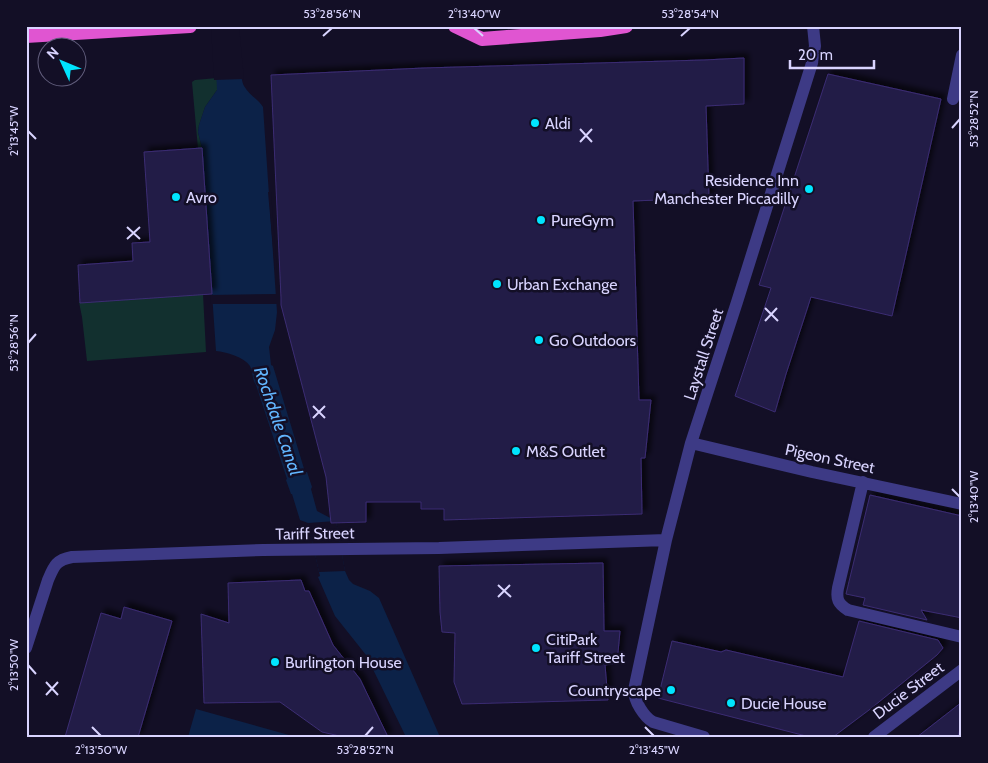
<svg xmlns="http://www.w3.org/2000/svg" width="988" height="763" viewBox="0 0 988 763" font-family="Cabin,sans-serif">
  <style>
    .green { fill: #12302f }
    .water { fill: #0c2248 }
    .pier { fill: #130f26 }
    .building { fill: #241b47; stroke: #3b2d73; filter: url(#shadow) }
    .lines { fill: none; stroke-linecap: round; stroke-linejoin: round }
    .minor { stroke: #3d3a85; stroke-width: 12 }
    .trunk { stroke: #e055d1; stroke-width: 14 }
    .ticks { fill: none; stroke: #d9d4ff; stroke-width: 2 }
    .poi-dot { fill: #00e5ff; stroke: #130f26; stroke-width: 2 }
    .labels { text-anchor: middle; stroke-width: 5; stroke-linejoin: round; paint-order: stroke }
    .poi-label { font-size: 16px; fill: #d9d4ff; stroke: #130f26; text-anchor: start }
    .street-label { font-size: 16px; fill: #d9d4ff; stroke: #130f26 }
    .water-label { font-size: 18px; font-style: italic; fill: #62b6ff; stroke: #130f26 }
    .neatline { fill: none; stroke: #d9d4ff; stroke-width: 2 }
    .ticks-label { font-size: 12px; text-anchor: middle; fill: #d9d4ff }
  </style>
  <defs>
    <filter id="shadow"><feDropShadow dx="4.5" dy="-4.5" stdDeviation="2.5" flood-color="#0009"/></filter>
  </defs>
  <rect width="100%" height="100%" fill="#130f26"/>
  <path class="green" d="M217,78V90L205,107L199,125L198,132L202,148L198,149L192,82L195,80Z
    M203,294L206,352L87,361L82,317L79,302Z"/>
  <path class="water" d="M214,26H236C237,38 240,79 244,86C249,95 258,99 263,107L277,312L275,330L269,347L271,365L273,366L305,472H307L312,487L311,489L317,511L336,521L345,571L349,580L353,584L370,591L379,598L440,737H406L366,655L335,616L318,577L320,576L319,572L308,523L300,520L292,494H291L286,480L287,479L256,385C252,379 253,372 250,366C244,357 226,352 216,351L202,148L198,132L199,125L205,107L217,90Z
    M196,709L296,737H188Z"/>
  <path class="pier" d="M211,26H239L244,79L214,80Z
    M268,192H271L277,270H275Z
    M279,294V304H211L210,295Z
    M336,521L345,571L319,572L308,523Z"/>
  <path class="building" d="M744,58V104L706,106L709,198L633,201L639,400H651L645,458H641L642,514L444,520V509H421V502H366V522L331,523L326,477L281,305V298L271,75L424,68L704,60Z
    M828,74L941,99L892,316L811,297L786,374L775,412L735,396L771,288L759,285Z
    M202,148L212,294L80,303L78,265L133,261L132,243L150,242L144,152Z
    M870,495L962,516V618L921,610L927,620L863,605L865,598L846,594Z
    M603,563L604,631H620L617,663L605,665L608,700L462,704L454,682L455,633L442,632L440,612L439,566Z
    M301,580L305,591H309L333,645L360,679L388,737H344L322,732L280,702L204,703L201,614L229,623L228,583Z
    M124,607L172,621L138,737H65L101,613L121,619Z
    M859,621L938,640L943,648L937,655L869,710L833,737H810L658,698L672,641L721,652L726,650L843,677Z
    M962,702V719L958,737H917Z"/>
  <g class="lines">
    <path class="minor" d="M953,99L962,55
      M691,443L812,472L962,504
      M863,482L838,588C836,599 838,604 848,610L962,637
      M26,648L48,580C54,566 56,560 72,557L263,550L439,548L666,540
      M704,737L653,722C644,717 634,701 634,690L666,540L691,443L737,302L812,63L815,46L813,26
      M874,737L962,670"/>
    <path class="trunk" d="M455,26L482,39L600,30L626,26
      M26,36L190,26"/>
  </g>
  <path class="ticks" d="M474,28L483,36M323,36L332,28M681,36L690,28M952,128L960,119M580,129L592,142M28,131L36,139M580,142L592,129M127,227L140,239M127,239L140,227M765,308L778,321M765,321L777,308M28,343L36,334M313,406L325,418M313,418L325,406M952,489L960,497M498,585L511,597M498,597L510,585M28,665L36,674M46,682L58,695M46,695L58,682M92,727L101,736M645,727L654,736M365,736L373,727"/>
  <g class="poi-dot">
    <circle cx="535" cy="123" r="5"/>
    <circle cx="809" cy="189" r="5"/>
    <circle cx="176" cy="197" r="5"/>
    <circle cx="541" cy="220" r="5"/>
    <circle cx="497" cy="284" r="5"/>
    <circle cx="539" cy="340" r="5"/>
    <circle cx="516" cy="451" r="5"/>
    <circle cx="536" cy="648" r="5"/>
    <circle cx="275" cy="662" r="5"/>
    <circle cx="671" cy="690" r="5"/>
    <circle cx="731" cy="703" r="5"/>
  </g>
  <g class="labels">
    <g class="poi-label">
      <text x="545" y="129">Aldi</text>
      <text x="799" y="186" text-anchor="end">Residence Inn<tspan x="799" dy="18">Manchester Piccadilly</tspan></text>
      <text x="186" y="203">Avro</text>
      <text x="551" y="226">PureGym</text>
      <text x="507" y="290">Urban Exchange</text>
      <text x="549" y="346">Go Outdoors</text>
      <text x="526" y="457">M&amp;S Outlet</text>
      <text x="546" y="645">CitiPark<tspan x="546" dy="18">Tariff Street</tspan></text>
      <text x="285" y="668">Burlington House</text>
      <text x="661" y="696" text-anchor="end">Countryscape</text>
      <text x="741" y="709">Ducie House</text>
    </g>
    <g class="street-label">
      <text transform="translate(703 354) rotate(-72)" y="6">Laystall Street</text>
      <text transform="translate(830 458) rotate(12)" y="6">Pigeon Street</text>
      <text transform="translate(315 533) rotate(-1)" y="6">Tariff Street</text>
      <text transform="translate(908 690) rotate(-37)" y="6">Ducie Street</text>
    </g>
    <g class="water-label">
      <text transform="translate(278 421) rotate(71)" y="6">Rochdale Canal</text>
    </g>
  </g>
  <rect width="988" height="763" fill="none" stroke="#130f26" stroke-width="55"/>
  <g transform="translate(62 62) rotate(314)"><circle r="24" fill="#130f26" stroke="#625e7d"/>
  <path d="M0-4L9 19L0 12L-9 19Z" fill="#00e5ff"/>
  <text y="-8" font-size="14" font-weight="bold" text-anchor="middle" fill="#d9d4ff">N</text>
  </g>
  <path d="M790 60v8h84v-8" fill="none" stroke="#d9d4ff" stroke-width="2.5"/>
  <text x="798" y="60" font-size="15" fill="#d9d4ff" stroke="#130f26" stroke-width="4" paint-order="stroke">20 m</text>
  <rect x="28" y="28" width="932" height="708" class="neatline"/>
  <g class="ticks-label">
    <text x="332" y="18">53°28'56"N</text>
    <text x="474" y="18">2°13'40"W</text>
    <text x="690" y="18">53°28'54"N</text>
    <text transform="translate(974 119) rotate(-90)" y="4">53°28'52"N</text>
    <text transform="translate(14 131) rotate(-90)" y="4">2°13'45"W</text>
    <text transform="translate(14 343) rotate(-90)" y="4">53°28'56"N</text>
    <text transform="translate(974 497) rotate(-90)" y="4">2°13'40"W</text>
    <text transform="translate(14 665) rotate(-90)" y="4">2°13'50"W</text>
    <text x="101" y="754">2°13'50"W</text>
    <text x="365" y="754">53°28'52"N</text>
    <text x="654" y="754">2°13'45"W</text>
  </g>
</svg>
